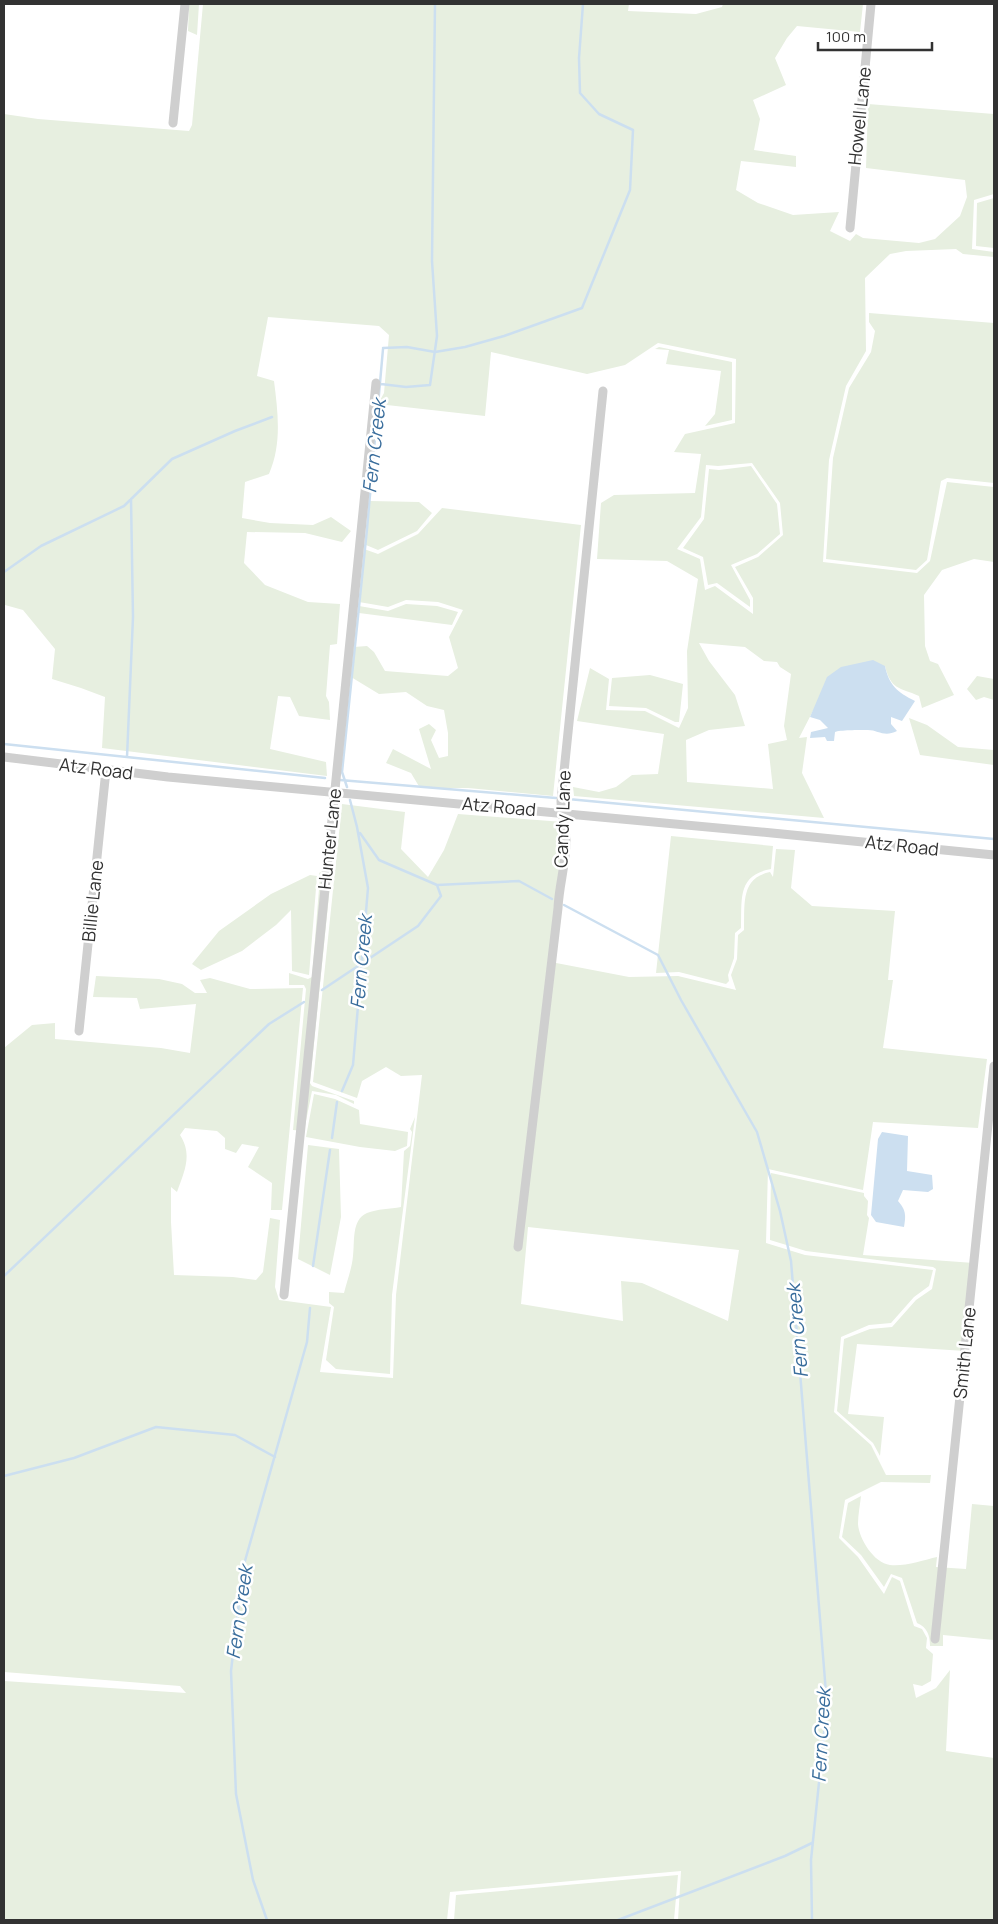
<svg xmlns="http://www.w3.org/2000/svg" width="998" height="1924" viewBox="0 0 998 1924" font-family="Manrope,sans-serif">
  <style>
    .green { fill: #e7efe0; fill-rule: evenodd }
    .water { fill: #ccdff0 }
    .lines { fill: none; stroke-linecap: round; stroke-linejoin: round }
    .stream { stroke: #ccdff0; stroke-width: 2.5 }
    .street { stroke: #cfcfcf; stroke-width: 9 }
    .labels { text-anchor: middle; stroke-width: 5; stroke-linejoin: round; paint-order: stroke }
    .street-label { font-size: 18px; fill: #323232; stroke: #fff }
    .water-label { font-size: 19px; font-style: italic; fill: #396d9c; stroke: #fff }
  </style>
  <rect width="100%" height="100%" fill="#fff"/>
  <path class="green" d="M189,4H199L197,35L188,31Z
    M203,4H629L628,11L696,14L722,7L723,4H863L860,32L797,26L787,38L775,58L786,85L753,100L760,119L754,150L796,156V167L741,161L736,190L758,203L793,215L839,212L830,231L850,241L856,234L863,238L919,243L935,239L960,216L967,197L965,180L866,168L868,104L994,114V194L974,200L972,249L994,252V257L963,254L956,249L906,251L890,254L865,278L866,351L846,386L829,460L823,562L917,573L930,561L947,482L994,487V562L974,559L942,570L924,595L925,646L930,661L938,664L954,695L922,708L919,696C899,687 891,690 885,666L816,705L799,738L807,737L802,773L824,818L574,796L573,787L599,792L616,787L632,775L658,774L664,734L577,721L590,668L609,679L606,710L645,711L679,728L688,708L687,651L698,579L667,561L597,559L601,503L614,495L695,493L701,454L674,452L685,434L735,423L736,359L658,343L625,365L587,374L491,352L485,416L378,404L384,393L389,335L379,326L268,317L257,376L274,381C278,413 282,444 269,474L245,482L242,518L270,523L313,525L331,517L351,531L342,542L305,533L247,532L244,563L265,585L308,602L340,604L337,644L330,645L326,696L329,702L330,720L299,716L290,697L278,696L270,749L326,762L327,776L102,748L105,697L81,688L52,679L55,649L23,610L5,605V644L4,645V114L38,119L189,131L192,125ZM752,463L780,503L783,535L758,557L735,567L753,598V614L715,586L705,590L700,559L677,549L701,517L706,465L718,466ZM699,643L745,647L764,661L777,662L780,667L791,674L784,726L787,740L768,744L773,789L687,782L686,740L709,730L745,726L735,695L709,661Z
    M994,198V248L976,246L977,203Z
    M869,313L994,323V483L947,478L941,481L927,560L916,570L826,559L833,458L849,388L871,352L875,331L869,322Z
    M659,347L732,362V420L705,426L715,414L721,371L666,364L669,350L655,349Z
    M751,466L777,504L780,534L757,554L731,565L750,600V607L717,583L708,585L703,557L683,548L704,519L709,469L719,470Z
    M370,501L419,502L432,513L417,531L378,550L366,545Z
    M442,508L581,525L553,796L468,788H420L411,773L386,763L393,749L431,769L419,729L429,724L436,730L431,740L439,758L448,756V733L444,710L427,706L406,692L379,694L351,677L354,647L367,646L374,652L385,671L448,676L458,668L449,637L463,610L438,602L406,600L388,607L359,602L364,549L378,554L418,534Z
    M406,604L437,606L458,612L452,625L359,613V606L388,611Z
    M650,675L683,684L679,722H675L646,708L609,706L612,678Z
    M977,676L994,679V700L984,697L976,700L967,689Z
    M909,718L927,725L958,747L994,750V765L920,755Z
    M342,804L405,812L401,849L428,877L444,850L458,814L563,822L566,839L551,962L629,977L678,976L736,990L731,975L737,959L738,935L744,930C745,905 740,878 770,872L773,877L776,849L795,850L791,888L812,906L895,911L888,980H893L883,1048L987,1059L978,1128L873,1122L863,1190L768,1169L766,1243L805,1255L933,1270L929,1286L914,1297L891,1323L869,1325L841,1337L834,1412L871,1445L886,1475H931L930,1483L881,1482L845,1500L839,1538L858,1557L884,1594L892,1577L900,1581L914,1626L922,1629L927,1638L926,1648L933,1654L931,1681L922,1686L913,1684L916,1698L936,1688L950,1670L946,1751L994,1758V1920H678L681,1871L450,1892L447,1920H4V1681L186,1693L180,1686L4,1672V1048L32,1025L55,1023V1039L161,1048L190,1053L196,1004L140,1009L137,998L93,997L96,976L159,979L182,984L195,993H207L200,980L210,978L250,989L303,988L282,1210H271L272,1183L248,1167L259,1147L242,1144L236,1153L225,1149V1138L217,1131L185,1128L180,1135C193,1155 184,1172 177,1192L171,1187V1222L174,1275L233,1277L256,1280L263,1272L270,1218L280,1220L275,1287L279,1300L331,1307L320,1372L393,1378L396,1295L422,1075L401,1076L386,1067L362,1081L357,1098L313,1082ZM528,1227L739,1250L728,1321L642,1283L621,1281L623,1321L521,1304Z
    M671,836L773,846L771,869C737,875 742,899 741,928L735,933L734,958L728,975L729,981L726,984L679,972L656,973Z
    M332,866L310,1083L312,1086L354,1101V1104L336,1095L312,1091L304,1131L293,1130L306,989L304,985H289V973L308,979L312,977L320,876L319,873Z
    M310,875L317,876L309,975L292,971L291,910L276,925L242,951L201,970L192,964L219,931L271,894Z
    M314,1094L335,1099L359,1110L360,1124L408,1132L407,1146L395,1151L360,1147L306,1137Z
    M415,1117L392,1295L390,1374L336,1369L326,1360L334,1307L329,1303V1292L344,1293C347,1281 352,1268 353,1256C355,1242 351,1220 367,1213C377,1209 390,1209 401,1207L404,1151L410,1146L412,1132L410,1129Z
    M308,1145L339,1149L341,1217L330,1275L298,1259Z
    M771,1173L864,1193V1196L868,1201L867,1215L869,1218L863,1255L974,1263L965,1351L857,1344L848,1414L884,1417L880,1456L873,1443L837,1411L844,1339L870,1329L892,1327L916,1300L932,1289L936,1269L933,1267L806,1251L770,1240Z
    M861,1496C860,1505 858,1515 858,1524C859,1539 874,1563 890,1565C903,1567 924,1560 937,1557L936,1567L966,1569L972,1504L994,1506V1640L943,1635V1646H930C930,1635 927,1627 917,1623L902,1578L891,1574L884,1587L861,1555L842,1537L848,1503Z
    M678,1875L674,1920H454L456,1895Z"/>
  <path class="water" d="M873,660L885,666C889,685 897,692 915,701L902,721L891,717V724L897,731C883,738 878,729 866,730C860,730 839,730 835,732L834,741H827L825,737L810,738L811,732L828,728L820,720L810,717L827,677L841,667Z
    M882,1132L908,1136L907,1171L932,1175L933,1189L928,1192L903,1190L898,1201C906,1210 906,1215 904,1227L876,1222L871,1215L878,1139Z"/>
  <g class="lines">
    <path class="stream" d="M383,348L407,347L435,352L465,347L504,336L582,308L630,190L633,130L599,114L580,93L579,58L583,4
      M381,384L406,387L430,385L437,336L432,261L435,4
      M4,572L41,546L124,506L172,459L235,431L272,417
      M4,744L325,778
      M127,757L133,617L131,499
      M340,780L556,798
      M347,787L342,772L367,529L383,349
      M568,799L994,839
      M360,833L379,860L437,885L519,881L552,899
      M564,905L658,955L681,1000L757,1132L780,1211L791,1261L827,1705L811,1860L812,1920
      M322,990L418,926L441,896L437,885
      M342,1091L353,1065L368,888L357,827L350,800
      M332,1138L337,1102
      M313,1266L330,1150
      M4,1276L269,1024L304,1002
      M4,1476L74,1458L156,1427L235,1435L275,1457
      M267,1920L253,1880L236,1794L231,1671L243,1568L307,1342L310,1308
      M618,1920L785,1856L812,1843"/>
    <path class="street" d="M173,123L185,4
      M850,228L871,4
      M4,757L168,777L772,833L994,855
      M79,1031L106,770
      M518,1247L558,908C559,885 566,864 566,841C566,827 561,814 561,801L603,391
      M284,1295L376,383
      M935,1639L994,1066"/>
  </g>
  <g class="labels">
    <g class="street-label">
      <text transform="translate(860 116) rotate(-84)" y="6">Howell Lane</text>
      <text transform="translate(96 769) rotate(7)" y="6">Atz Road</text>
      <text transform="translate(499 807) rotate(5)" y="6">Atz Road</text>
      <text transform="translate(563 819) rotate(-88)" y="6">Candy Lane</text>
      <text transform="translate(330 839) rotate(-84)" y="6">Hunter Lane</text>
      <text transform="translate(902 846) rotate(6)" y="6">Atz Road</text>
      <text transform="translate(93 901) rotate(-84)" y="6">Billie Lane</text>
      <text transform="translate(965 1353) rotate(-84)" y="6">Smith Lane</text>
    </g>
    <g class="water-label">
      <text transform="translate(374 446) rotate(-84)" y="7">Fern Creek</text>
      <text transform="translate(361 962) rotate(-85)" y="7">Fern Creek</text>
      <text transform="translate(797 1331) rotate(-95)" y="7">Fern Creek</text>
      <text transform="translate(239 1612) rotate(-82)" y="7">Fern Creek</text>
      <text transform="translate(821 1735) rotate(-87)" y="7">Fern Creek</text>
    </g>
  </g>
  <rect width="998" height="1924" fill="none" stroke="#323232" stroke-width="10"/>
  <path d="M818 42v8h114v-8" fill="none" stroke="#323232" stroke-width="2.5"/>
  <text x="826" y="42" font-size="15" fill="#323232" stroke="#ffffff" stroke-width="4" paint-order="stroke">100 m</text>
</svg>
